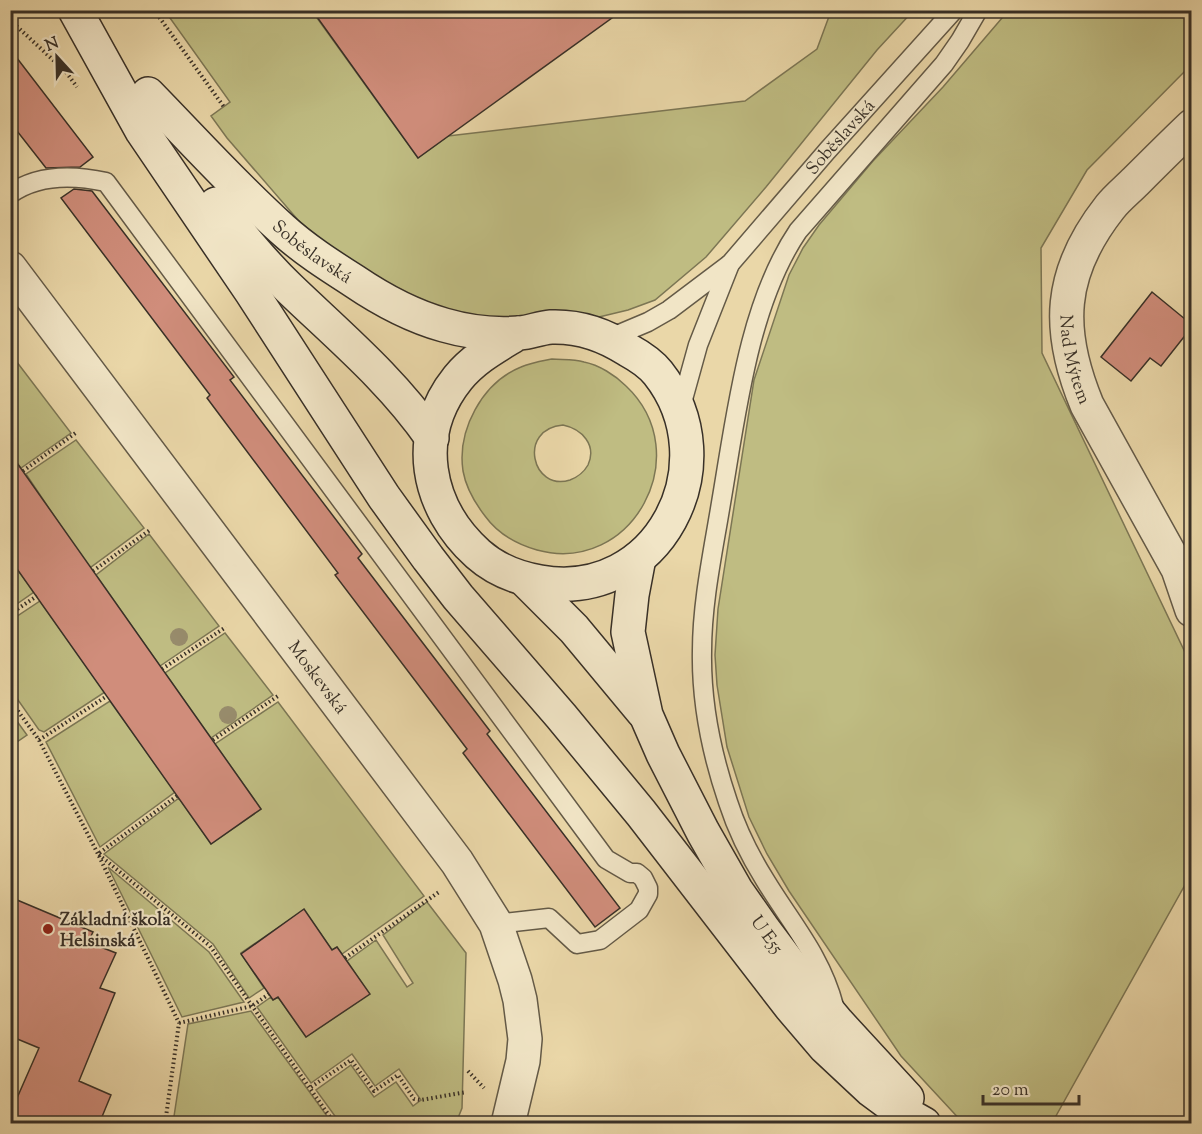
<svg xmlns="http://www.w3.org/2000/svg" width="1202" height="1134" viewBox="0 0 1202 1134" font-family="'Sorts Mill Goudy',serif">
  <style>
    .green { fill: #bfbc82; stroke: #7c7654; stroke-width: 1.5; fill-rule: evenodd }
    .building { fill: #d08d7b; stroke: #383027; stroke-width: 1.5 }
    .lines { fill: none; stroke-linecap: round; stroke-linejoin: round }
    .service-casing { stroke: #645a47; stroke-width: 21 }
    .minor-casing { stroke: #645a47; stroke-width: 36 }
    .secondary-casing { stroke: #383027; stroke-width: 36 }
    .path { stroke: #383027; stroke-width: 4; stroke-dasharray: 1.5 3; stroke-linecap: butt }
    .service { stroke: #f1e5c6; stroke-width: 18 }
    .minor { stroke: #f1e5c6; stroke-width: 33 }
    .secondary { stroke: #f1e5c6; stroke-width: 33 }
    .tree { fill: #978b6b }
    .poi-dot { fill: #8f2418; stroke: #f1e5c6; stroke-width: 2 }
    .labels { text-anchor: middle; stroke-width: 4.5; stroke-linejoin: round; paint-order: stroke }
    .street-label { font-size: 18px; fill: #383027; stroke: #f1e5c6 }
    .poi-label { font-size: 18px; font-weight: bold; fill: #383027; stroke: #f1e5c6; text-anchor: start }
  </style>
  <rect width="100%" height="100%" fill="#ead7a8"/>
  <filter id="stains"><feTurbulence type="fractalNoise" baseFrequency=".00333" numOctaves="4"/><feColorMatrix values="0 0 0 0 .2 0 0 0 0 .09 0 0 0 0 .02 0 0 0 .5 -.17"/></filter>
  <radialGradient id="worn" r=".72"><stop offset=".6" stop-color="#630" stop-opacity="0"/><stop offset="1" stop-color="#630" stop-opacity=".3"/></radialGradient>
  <path class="green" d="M165,11H312L418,158L448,136L745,101L817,49L831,11H913L877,50L766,187L706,257L655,300L628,310L599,317L553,314L507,319L464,315L407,295L329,247L298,220L227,138L211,116L230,102Z
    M1008,11H1191V65L1087,170L1041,248L1042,353L1192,667L1191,874L1052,1123L964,1124L901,1056L789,891L767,854L749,817L727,747L717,685L715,655L718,609L754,380L789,275L803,248L819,225L873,161L943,87Z
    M10,353L71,433L21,468L11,456Z
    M552,359C562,360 573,359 584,362C599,365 615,375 626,386C698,454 632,576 537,550C516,544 498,534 485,516C475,503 466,488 463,471C457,430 482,383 521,367C530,363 542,361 552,359ZM563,425C582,429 597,445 588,465C584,472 578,477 570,480C532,492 517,429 563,425Z
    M76,440L144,528L91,567L87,565L26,474Z
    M149,534L219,626L160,666L96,575Z
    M10,559L34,592L11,608H10Z
    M40,601L105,692L44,732L39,730L11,690L10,621Z
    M225,633L273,695L211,738L165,673Z
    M110,701L175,792L100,847L46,742Z
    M278,702L424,896L342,954L337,947L332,950L304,910L241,953L264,988L249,998L213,944L104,854L179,798L211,844L261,809L215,744Z
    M11,713L27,735L11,746H10Z
    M108,867L209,952L244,1002L182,1017Z
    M427,902L466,953L462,1108L456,1123H340L316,1090L351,1065L374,1097L396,1082L413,1106L421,1100L399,1069L375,1086L352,1054L311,1083L257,1007L271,997L273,1000L278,997L306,1037L369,994L347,961L376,940L407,987L413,983L383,935Z
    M251,1011L332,1123L272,1124L270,1121L266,1124L173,1123L188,1024Z"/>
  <path class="building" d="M312,10H623L418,158Z
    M10,49L93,157L80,167L46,168L10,122Z
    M74,189L92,191L234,377L230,380L362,554L358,558L490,731L487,734L620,908L595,927L463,753L467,749L335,575L338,573L207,398L210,395L61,198Z
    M1152,292L1191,324V328L1161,366L1150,358L1131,381L1101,357Z
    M10,453L261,809L211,844L10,559Z
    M10,897L93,932L88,942L116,953L100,988L115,993L79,1081L111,1095L99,1124H10V1114L39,1048L10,1036Z
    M304,909L332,950L337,947L370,994L306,1037L278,997L273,1000L241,954Z"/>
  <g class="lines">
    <g class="service-casing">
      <g id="service">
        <path d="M10,194C38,174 74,175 106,182L606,859L630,873H637L643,878L648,888V894L639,910L600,940L577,944L549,918L496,924"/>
        <path id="s1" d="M610,338L648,322L669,310L730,264L827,151L954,10"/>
        <path d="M680,410L698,345L730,264"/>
        <path d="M834,1006C821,956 791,923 765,880C750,856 737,830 728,802C712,755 701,702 702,651C702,602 713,552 721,503C736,416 748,305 798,231L944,64L960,41L978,10"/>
      </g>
    </g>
    <g class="minor-casing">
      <g id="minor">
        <path id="s2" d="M1192,126C1173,144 1154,163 1136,181C1127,190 1117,198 1110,207C1058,273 1056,330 1087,405L1178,569L1192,610"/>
        <path id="s3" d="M10,268L457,862L496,924L515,980L520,1000L525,1039L523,1061L508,1124"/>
      </g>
    </g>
    <g class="secondary-casing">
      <g id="secondary">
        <path d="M75,10L142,131L252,293L384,497L428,558L458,597L561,716L641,813L790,1006L825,1047L871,1090L894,1107L924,1124"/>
        <path id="s4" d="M148,94C192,139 235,187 282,229C304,249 329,265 354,281C382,300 412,316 444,325C468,332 495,335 520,333C530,332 540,328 551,327C579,326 605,335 628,350C639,356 650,363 658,373C730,464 658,603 540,582C517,578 496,570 478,554C426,507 412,435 458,378C474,358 497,346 518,333"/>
        <path d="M216,204C239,233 262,262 289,288C339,336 392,380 432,438"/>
        <path id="s5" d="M639,558L632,595L628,632L646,715L663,754L703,832L736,890L764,930L797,974L838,1023L907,1098"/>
        <path d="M524,579L574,629L643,712"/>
      </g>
    </g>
    <path class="path" d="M154,10L224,107
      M10,20L66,72L77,87
      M23,471L77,432
      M93,571L150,530
      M10,614L37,596
      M162,669L226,627
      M10,700L39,740L98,854L179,1023L165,1124
      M39,740L107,696
      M213,740L278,696
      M177,796L98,854L210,946L335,1124
      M345,958L439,892
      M179,1023L252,1006L269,994
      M468,1071L484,1088
      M311,1087L351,1060L374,1091L398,1075L414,1099L421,1100L466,1092"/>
    <use href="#service" class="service"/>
    <use href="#minor" class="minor"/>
    <use href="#secondary" class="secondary"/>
  </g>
  <g class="tree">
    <circle cx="179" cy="637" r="9"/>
    <circle cx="228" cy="715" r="9"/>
  </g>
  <circle class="poi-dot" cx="48" cy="929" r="6"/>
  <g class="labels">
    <g class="street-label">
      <text dy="6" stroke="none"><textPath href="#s1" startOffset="310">Soběslavská</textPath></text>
      <text dy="6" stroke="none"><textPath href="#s4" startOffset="228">Soběslavská</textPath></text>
      <text dy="6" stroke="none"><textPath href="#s2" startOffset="279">Nad Mýtem</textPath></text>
      <text dy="6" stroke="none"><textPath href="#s3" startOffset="512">Moskevská</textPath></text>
      <text dy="6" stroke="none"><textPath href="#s5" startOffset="411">U E55</textPath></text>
    </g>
    <g class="poi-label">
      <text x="60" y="925">Základní škola<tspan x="60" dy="21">Helsinská</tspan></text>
    </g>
  </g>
  <rect width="1202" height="1134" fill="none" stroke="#ead7a8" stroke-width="36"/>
  <rect x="12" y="12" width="1178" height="1110" fill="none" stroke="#383027" stroke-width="3"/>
  <rect x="18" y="18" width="1166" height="1098" fill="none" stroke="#383027" stroke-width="1.5"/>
  <g transform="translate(57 57) rotate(338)" stroke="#f1e5c6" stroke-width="4.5" paint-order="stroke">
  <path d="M0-4.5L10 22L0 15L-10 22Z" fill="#383027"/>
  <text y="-9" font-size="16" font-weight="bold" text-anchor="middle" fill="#383027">N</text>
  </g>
  <path d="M983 1095v9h96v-9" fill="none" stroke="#383027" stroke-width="3"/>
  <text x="992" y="1095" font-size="18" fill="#383027" stroke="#f1e5c6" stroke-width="4.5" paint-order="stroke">20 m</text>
  <rect width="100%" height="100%" filter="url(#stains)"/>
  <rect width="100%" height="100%" fill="url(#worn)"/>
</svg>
